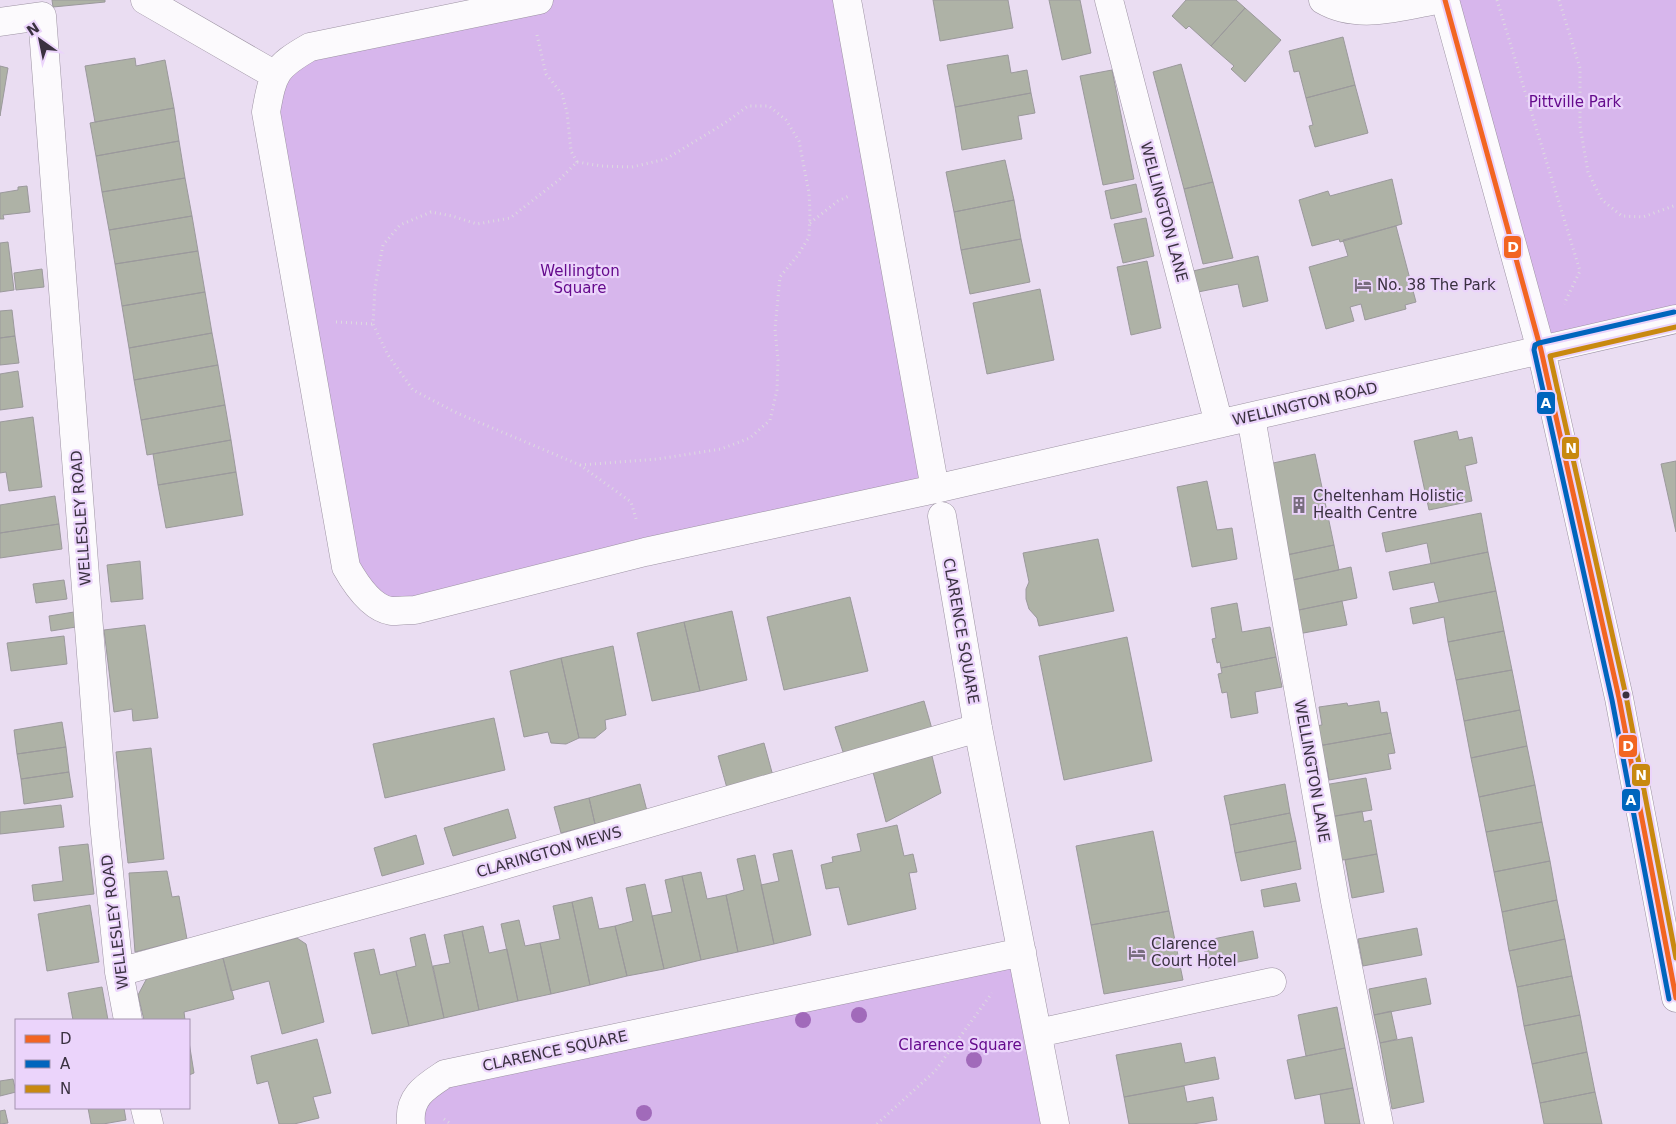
<svg xmlns="http://www.w3.org/2000/svg" width="1676" height="1124" viewBox="0 0 1676 1124" font-family="'DejaVu Sans',sans-serif">
  <style>
    .green { fill: #d7b6ec }
    .building { fill: #aeb2a6; stroke: #9b999c }
    .lines { fill: none; stroke-linecap: round; stroke-linejoin: round }
    .minor-casing { stroke: #9d93a3; stroke-width: 29 }
    .major-casing { stroke: #9d93a3; stroke-width: 29 }
    .path { stroke: #dddae0; stroke-width: 3; stroke-dasharray: 1 4; stroke-linecap: butt }
    .minor { stroke: #fcfafd; stroke-width: 28 }
    .major { stroke: #fcfafd; stroke-width: 28 }
    .bus-1-casing { stroke: #ebd4fb; stroke-width: 9 }
    .bus-2-casing { stroke: #ebd4fb; stroke-width: 9 }
    .bus-3-casing { stroke: #ebd4fb; stroke-width: 9 }
    .bus-1 { stroke: #f26522; stroke-width: 5 }
    .bus-2 { stroke: #0065bd; stroke-width: 5 }
    .bus-3 { stroke: #c88910; stroke-width: 5 }
    .tree { fill: #a16aba }
    .bus-dot { fill: #3a3140; stroke: #ebd4fb; stroke-width: 2 }
    .labels { text-anchor: middle; stroke-width: 4.5; stroke-linejoin: round; paint-order: stroke }
    .park-label { font-size: 15px; fill: #650b8d; stroke: #ebd4fb }
    .street-label { font-size: 15px; fill: #3a3140; stroke: #ebd4fb }
    .poi-label { font-size: 15px; fill: #3a3140; stroke: #ebd4fb; text-anchor: start }
    .line-badge { stroke: #ebd4fb; stroke-width: 2 }
    .badge-label { font-size: 14px; text-anchor: middle; font-weight: bold; fill: #fff }
  </style>
  <rect width="100%" height="100%" fill="#eaddf2"/>
  <path class="green" d="M539,0H847L935,489L415,610L356,585L270,89L288,60Z
    M1440,0H1676V319L1541,350Z
    M1022,952L1055,1124H411L428,1085Z"/>
  <path class="building" d="M52,0H105V2L53,7Z
    M933,0H1008L1013,28L940,41Z
    M1049,0H1080L1091,53L1062,60Z
    M1186,0H1236L1245,8L1211,46L1189,26L1186,29L1172,16Z
    M1245,8L1281,40L1245,82L1231,69L1234,66L1211,46Z
    M1343,37L1355,85L1306,98L1299,71L1294,72L1289,51Z
    M1008,55L1011,73L1027,70L1031,93L955,107L947,65Z
    M135,58L136,66L165,60L174,108L95,122L85,66Z
    M1181,64L1213,182L1184,189L1153,72Z
    M0,66L8,68L0,116Z
    M1112,70L1134,179L1103,185L1080,76Z
    M1355,85L1368,133L1315,147L1309,126L1313,125L1306,98Z
    M1031,93L1035,113L1018,116L1022,139L962,150L955,107Z
    M174,108L179,141L96,156L90,123Z
    M179,141L185,178L102,192L96,156Z
    M1005,160L1014,200L954,212L946,172Z
    M185,178L192,216L109,230L102,192Z
    M1392,179L1402,224L1340,242L1339,239L1312,246L1299,200L1328,191L1330,196Z
    M1213,182L1233,258L1203,264L1184,189Z
    M1136,184L1142,212L1111,219L1105,191Z
    M27,186L30,212L3,215L4,219H0V193L18,190V187Z
    M1014,200L1021,239L961,250L954,212Z
    M192,216L198,251L115,264L109,230Z
    M1146,218L1154,256L1123,263L1114,224Z
    M1396,226L1416,302L1405,305L1406,309L1365,320L1361,304L1350,307L1354,321L1326,329L1309,267L1348,256L1343,240Z
    M1021,239L1030,282L970,294L961,250Z
    M8,242L14,290L0,292V243Z
    M198,251L205,292L122,306L115,264Z
    M1258,256L1268,301L1243,307L1238,284L1198,292L1193,271Z
    M1147,261L1161,328L1131,335L1117,267Z
    M42,269L44,287L16,290L14,273Z
    M1040,289L1054,360L987,374L973,303Z
    M205,292L212,333L129,348L122,306Z
    M12,310L15,336L0,338V311Z
    M212,333L218,365L134,380L129,348Z
    M15,336L19,363L0,365V338Z
    M218,365L225,405L141,420L134,380Z
    M18,371L23,407L0,410V374Z
    M225,405L231,440L147,455L141,420Z
    M33,417L42,487L9,491L6,472L0,473V422Z
    M1457,431L1459,440L1472,437L1477,463L1465,466L1472,501L1429,510L1414,441Z
    M231,440L236,472L158,485L153,454Z
    M1315,454L1334,545L1282,556L1264,465Z
    M1676,461V532L1661,464Z
    M236,472L243,515L166,528L158,485Z
    M1207,481L1217,530L1232,528L1237,559L1192,567L1177,487Z
    M55,496L59,524L0,533V505Z
    M1481,513L1488,552L1431,564L1427,543L1386,552L1382,533Z
    M59,524L62,549L0,558V533Z
    M1098,539L1114,611L1039,626L1037,618L1029,609L1026,599V589L1029,582L1023,553Z
    M1334,545L1339,570L1288,581L1282,556Z
    M1488,552L1496,591L1439,602L1434,582L1393,590L1389,572Z
    M140,561L143,599L111,602L107,565Z
    M1351,567L1357,598L1294,611L1288,581Z
    M64,580L67,599L36,603L33,584Z
    M1496,591L1504,631L1448,642L1444,617L1413,624L1410,608Z
    M850,597L868,671L784,690L767,617Z
    M1342,601L1347,625L1298,634L1294,611Z
    M1237,603L1242,632L1270,627L1276,657L1221,668L1220,662L1217,663L1212,639L1216,638L1211,608Z
    M732,611L747,680L700,691L684,622Z
    M74,612L76,627L51,631L49,616Z
    M684,622L700,691L652,701L637,633Z
    M145,625L158,718L133,721L132,709L114,712L104,630Z
    M1504,631L1512,670L1456,680L1448,642Z
    M64,636L67,664L11,671L7,643Z
    M1127,637L1152,761L1064,780L1039,656Z
    M613,646L626,715L605,720L606,729L595,738H579L561,658Z
    M1276,657L1282,687L1255,692L1258,713L1231,718L1227,692L1222,693L1218,674L1222,673L1221,668Z
    M561,658L579,738L566,744L551,743L548,732L524,737L510,671Z
    M1512,670L1520,710L1464,721L1456,680Z
    M924,701L932,729L844,755L835,727Z
    M1379,701L1381,713L1387,712L1391,733L1318,746L1315,726L1322,725L1319,707L1347,703L1348,706Z
    M1520,710L1527,746L1471,758L1464,721Z
    M494,718L505,770L385,798L373,744Z
    M62,722L66,747L17,754L14,730Z
    M1391,733L1395,753L1388,754L1391,769L1329,780L1327,768L1322,769L1318,746Z
    M764,743L773,776L727,788L718,756Z
    M1527,746L1535,785L1479,797L1471,758Z
    M66,747L69,772L21,779L17,754Z
    M151,748L164,859L128,863L116,752Z
    M932,756L941,793L886,822L873,772Z
    M69,772L73,797L24,804L21,779Z
    M1366,778L1372,810L1330,817L1324,785Z
    M640,784L647,811L595,824L589,798Z
    M1285,784L1290,813L1230,825L1224,796Z
    M1535,785L1542,822L1486,832L1479,797Z
    M589,798L595,824L561,833L554,807Z
    M61,805L64,827L0,834V812Z
    M508,809L516,838L453,856L444,828Z
    M1362,811L1364,822L1371,820L1377,854L1337,861L1330,817Z
    M1290,813L1296,841L1235,853L1230,825Z
    M1542,822L1550,861L1494,872L1486,832Z
    M897,825L904,856L913,854L917,872L909,873L916,909L848,925L839,887L826,889L821,865L833,862L832,857L861,851L857,834Z
    M1153,831L1169,911L1091,925L1076,846Z
    M416,835L424,864L382,876L374,848Z
    M1296,841L1301,869L1241,881L1235,853Z
    M88,844L94,894L34,901L32,885L63,881L59,847Z
    M792,850L811,935L774,944L761,885L779,881L773,854Z
    M1377,854L1384,892L1352,898L1345,860Z
    M755,855L774,944L738,952L726,895L744,890L737,859Z
    M1550,861L1557,900L1502,912L1494,872Z
    M167,871L172,897L179,896L187,939L135,952L129,873Z
    M701,872L707,899L726,895L738,952L701,960L682,876Z
    M682,876L701,960L664,969L652,916L672,912L665,880Z
    M1296,883L1300,901L1264,907L1261,890Z
    M645,884L664,969L627,976L615,926L633,921L626,888Z
    M592,897L599,929L615,926L627,976L590,985L572,902Z
    M1557,900L1565,939L1509,951L1502,912Z
    M572,902L590,985L551,994L540,943L560,939L553,906Z
    M90,905L99,962L47,971L38,914Z
    M1169,911L1183,980L1104,994L1091,925Z
    M519,920L525,946L540,943L551,994L518,1001L501,924Z
    M483,926L489,953L507,949L518,1001L479,1010L462,931Z
    M1417,928L1422,955L1363,966L1358,939Z
    M462,931L479,1010L444,1018L433,966L450,963L444,935Z
    M1253,931L1258,958L1208,968L1203,941Z
    M425,934L444,1018L409,1026L396,971L416,966L410,938Z
    M297,938L306,944L324,1022L282,1034L269,981L231,991L223,958Z
    M1565,939L1572,976L1517,987L1509,951Z
    M374,949L380,975L396,971L409,1026L372,1034L354,953Z
    M223,958L234,999L184,1012L185,1020H144L138,995L147,978Z
    M1572,976L1580,1015L1524,1026L1517,987Z
    M1426,978L1431,1004L1374,1015L1369,989Z
    M102,987L108,1020H73L68,993Z
    M1337,1007L1345,1048L1306,1056L1298,1015Z
    M1391,1011L1397,1039L1380,1043L1374,1015Z
    M1580,1015L1587,1052L1532,1064L1524,1026Z
    M1412,1037L1424,1102L1392,1109L1380,1043Z
    M317,1039L331,1093L313,1097L319,1118L294,1124H279L268,1081L257,1084L251,1056Z
    M189,1042L194,1073L189,1075Z
    M1181,1043L1185,1063L1215,1057L1219,1079L1124,1097L1116,1055Z
    M1345,1048L1353,1088L1295,1099L1287,1060Z
    M1587,1052L1595,1092L1540,1103L1532,1064Z
    M13,1079L16,1092L0,1096V1081Z
    M1184,1086L1187,1102L1213,1097L1217,1120L1193,1124H1129L1124,1097Z
    M1353,1088L1360,1124H1325L1320,1094Z
    M1595,1092L1602,1124H1544L1540,1103Z
    M88,1108H124L126,1120L103,1124H91Z
    M5,1110L8,1123L0,1124V1111Z"/>
  <g class="lines">
    <g class="minor-casing">
      <path id="minor" d="M145,0L275,75
        M539,0L310,47C275,67 273,73 266,112L346,567C355,583 371,608 391,611C399,611 407,610 415,610L645,552L935,489L1676,319
        M847,0L935,489
        M1109,0L1219,424
        M1323,0C1357,20 1400,7 1436,0
        M0,22L42,16L104,823L119,972L128,1020
        M1251,417L1335,901L1379,1124
        M942,516L978,728L1055,1124
        M119,972L449,881L978,728
        M1038,1033L1272,982
        M145,1108L149,1124
        M411,1124C408,1097 425,1087 445,1074L1022,952"/>
    </g>
    <g class="major-casing">
      <path id="major" d="M1445,0L1541,350L1619,698L1676,998"/>
    </g>
    <path class="path" d="M1497,0L1580,271L1564,304
      M1559,0L1580,68V126L1588,172L1602,200L1622,216L1643,217L1676,205
      M537,35L546,74L562,94L567,112L571,151L577,162
      M810,223L838,201L849,196
      M336,322L373,324
      M580,465L658,459L721,449L750,438L770,420L777,390L778,360L775,329L780,277L798,255L809,237L810,213L809,193L799,141L786,120L769,106H748L725,123L666,159L632,167L601,166L577,162L559,180L510,218L477,224L452,216L431,212L400,225L383,245L375,287L373,324L388,355L413,390L457,413L580,465L631,502L636,519
      M444,1119L451,1124
      M877,1124L935,1071L992,993"/>
    <use href="#minor" class="minor"/>
    <use href="#major" class="major"/>
    <g class="bus-1-casing">
      <path id="bus-1" d="M1445,0L1541,350L1619,698L1676,998"/>
    </g>
    <g class="bus-2-casing">
      <path id="bus-2" d="M1669,999L1612,700L1534,350L1535,345L1539,343L1674,312"/>
    </g>
    <g class="bus-3-casing">
      <path id="bus-3" d="M1676,327L1550,356L1626,696L1676,958"/>
    </g>
    <use href="#bus-1" class="bus-1"/>
    <use href="#bus-2" class="bus-2"/>
    <use href="#bus-3" class="bus-3"/>
  </g>
  <g class="tree">
    <circle cx="859" cy="1015" r="8"/>
    <circle cx="803" cy="1020" r="8"/>
    <circle cx="974" cy="1060" r="8"/>
    <circle cx="644" cy="1113" r="8"/>
  </g>
  <defs>
    <g id="hotel-bare" transform="scale(1.35)"><path d="M-6-4.5h1.5V1H6V5H4.5V3h-9V5H-6ZM-4 0a1.8 1.8 0 1 1 3.6 0ZM.5 0V-2.5h3Q6-2.5 6 0Z" fill="#786d7e" stroke="#ebd4fb" stroke-width="2.5" paint-order="stroke"/></g>
    <g id="building-bare" transform="scale(1.35)"><path d="M-4-6H4V6H1V3H-1V6H-4ZM-2.5-4.3h1.7v1.8h-1.7ZM.8-4.3h1.7v1.8H.8ZM-2.5-1h1.7V.8h-1.7ZM.8-1h1.7V.8H.8Z" fill="#786d7e" stroke="#ebd4fb" stroke-width="2.5" paint-order="stroke"/></g>
  </defs>
  <g fill-rule="evenodd">
    <use href="#hotel-bare" x="1363" y="285"/>
    <use href="#building-bare" x="1299" y="505"/>
    <use href="#hotel-bare" x="1137" y="953"/>
  </g>
  <circle class="bus-dot" cx="1626" cy="695" r="4.5"/>
  <g class="labels">
    <g class="park-label">
      <text x="1575" y="107">Pittville Park</text>
      <text x="580" y="276">Wellington<tspan x="580" dy="17">Square</tspan></text>
      <text x="960" y="1050">Clarence Square</text>
    </g>
    <g class="street-label">
      <text transform="translate(1164 212) rotate(75)" y="5">WELLINGTON LANE</text>
      <text transform="translate(1305 404) rotate(-13)" y="5">WELLINGTON ROAD</text>
      <text transform="translate(81 518) rotate(-94)" y="5">WELLESLEY ROAD</text>
      <text transform="translate(961 631) rotate(80)" y="5">CLARENCE SQUARE</text>
      <text transform="translate(1312 771) rotate(80)" y="5">WELLINGTON LANE</text>
      <text transform="translate(549 852) rotate(-16)" y="5">CLARINGTON MEWS</text>
      <text transform="translate(115 922) rotate(-97)" y="5">WELLESLEY ROAD</text>
      <text transform="translate(555 1051) rotate(-12)" y="5">CLARENCE SQUARE</text>
    </g>
    <g class="poi-label">
      <text x="1377" y="290">No. 38 The Park</text>
      <text x="1313" y="501">Cheltenham Holistic<tspan x="1313" dy="17">Health Centre</tspan></text>
      <text x="1151" y="949">Clarence<tspan x="1151" dy="17">Court Hotel</tspan></text>
    </g>
  </g>
  <g class="line-badge">
    <rect x="1503" y="235" width="19" height="24" rx="5" fill="#f26522"/>
    <rect x="1536" y="391" width="20" height="24" rx="5" fill="#0065bd"/>
    <rect x="1561" y="436" width="19" height="24" rx="5" fill="#c88910"/>
    <rect x="1618" y="734" width="20" height="24" rx="5" fill="#f26522"/>
    <rect x="1631" y="763" width="20" height="24" rx="5" fill="#c88910"/>
    <rect x="1621" y="788" width="20" height="24" rx="5" fill="#0065bd"/>
  </g>
  <g class="badge-label">
    <text x="1513" y="252">D</text>
    <text x="1546" y="408">A</text>
    <text x="1571" y="453">N</text>
    <text x="1628" y="751">D</text>
    <text x="1641" y="780">N</text>
    <text x="1631" y="805">A</text>
  </g>
  <rect x="15" y="1019" width="175" height="90" fill="#ebd4fb" stroke="#a493b0"/>
  <rect x="25" y="1035" width="25" height="8" fill="#f26522" stroke="#a493b0"/>
  <text x="60" y="1044" font-size="15" fill="#3a3140">D</text>
  <rect x="25" y="1060" width="25" height="8" fill="#0065bd" stroke="#a493b0"/>
  <text x="60" y="1069" font-size="15" fill="#3a3140">A</text>
  <rect x="25" y="1085" width="25" height="8" fill="#c88910" stroke="#a493b0"/>
  <text x="60" y="1094" font-size="15" fill="#3a3140">N</text>
  <g transform="translate(40 40) rotate(327)" stroke="#ebd4fb" stroke-width="4" paint-order="stroke">
  <path d="M0-4L9 19L0 12L-9 19Z" fill="#3a3140"/>
  <text y="-8" font-size="14" font-weight="bold" text-anchor="middle" fill="#3a3140">N</text>
  </g>
</svg>
